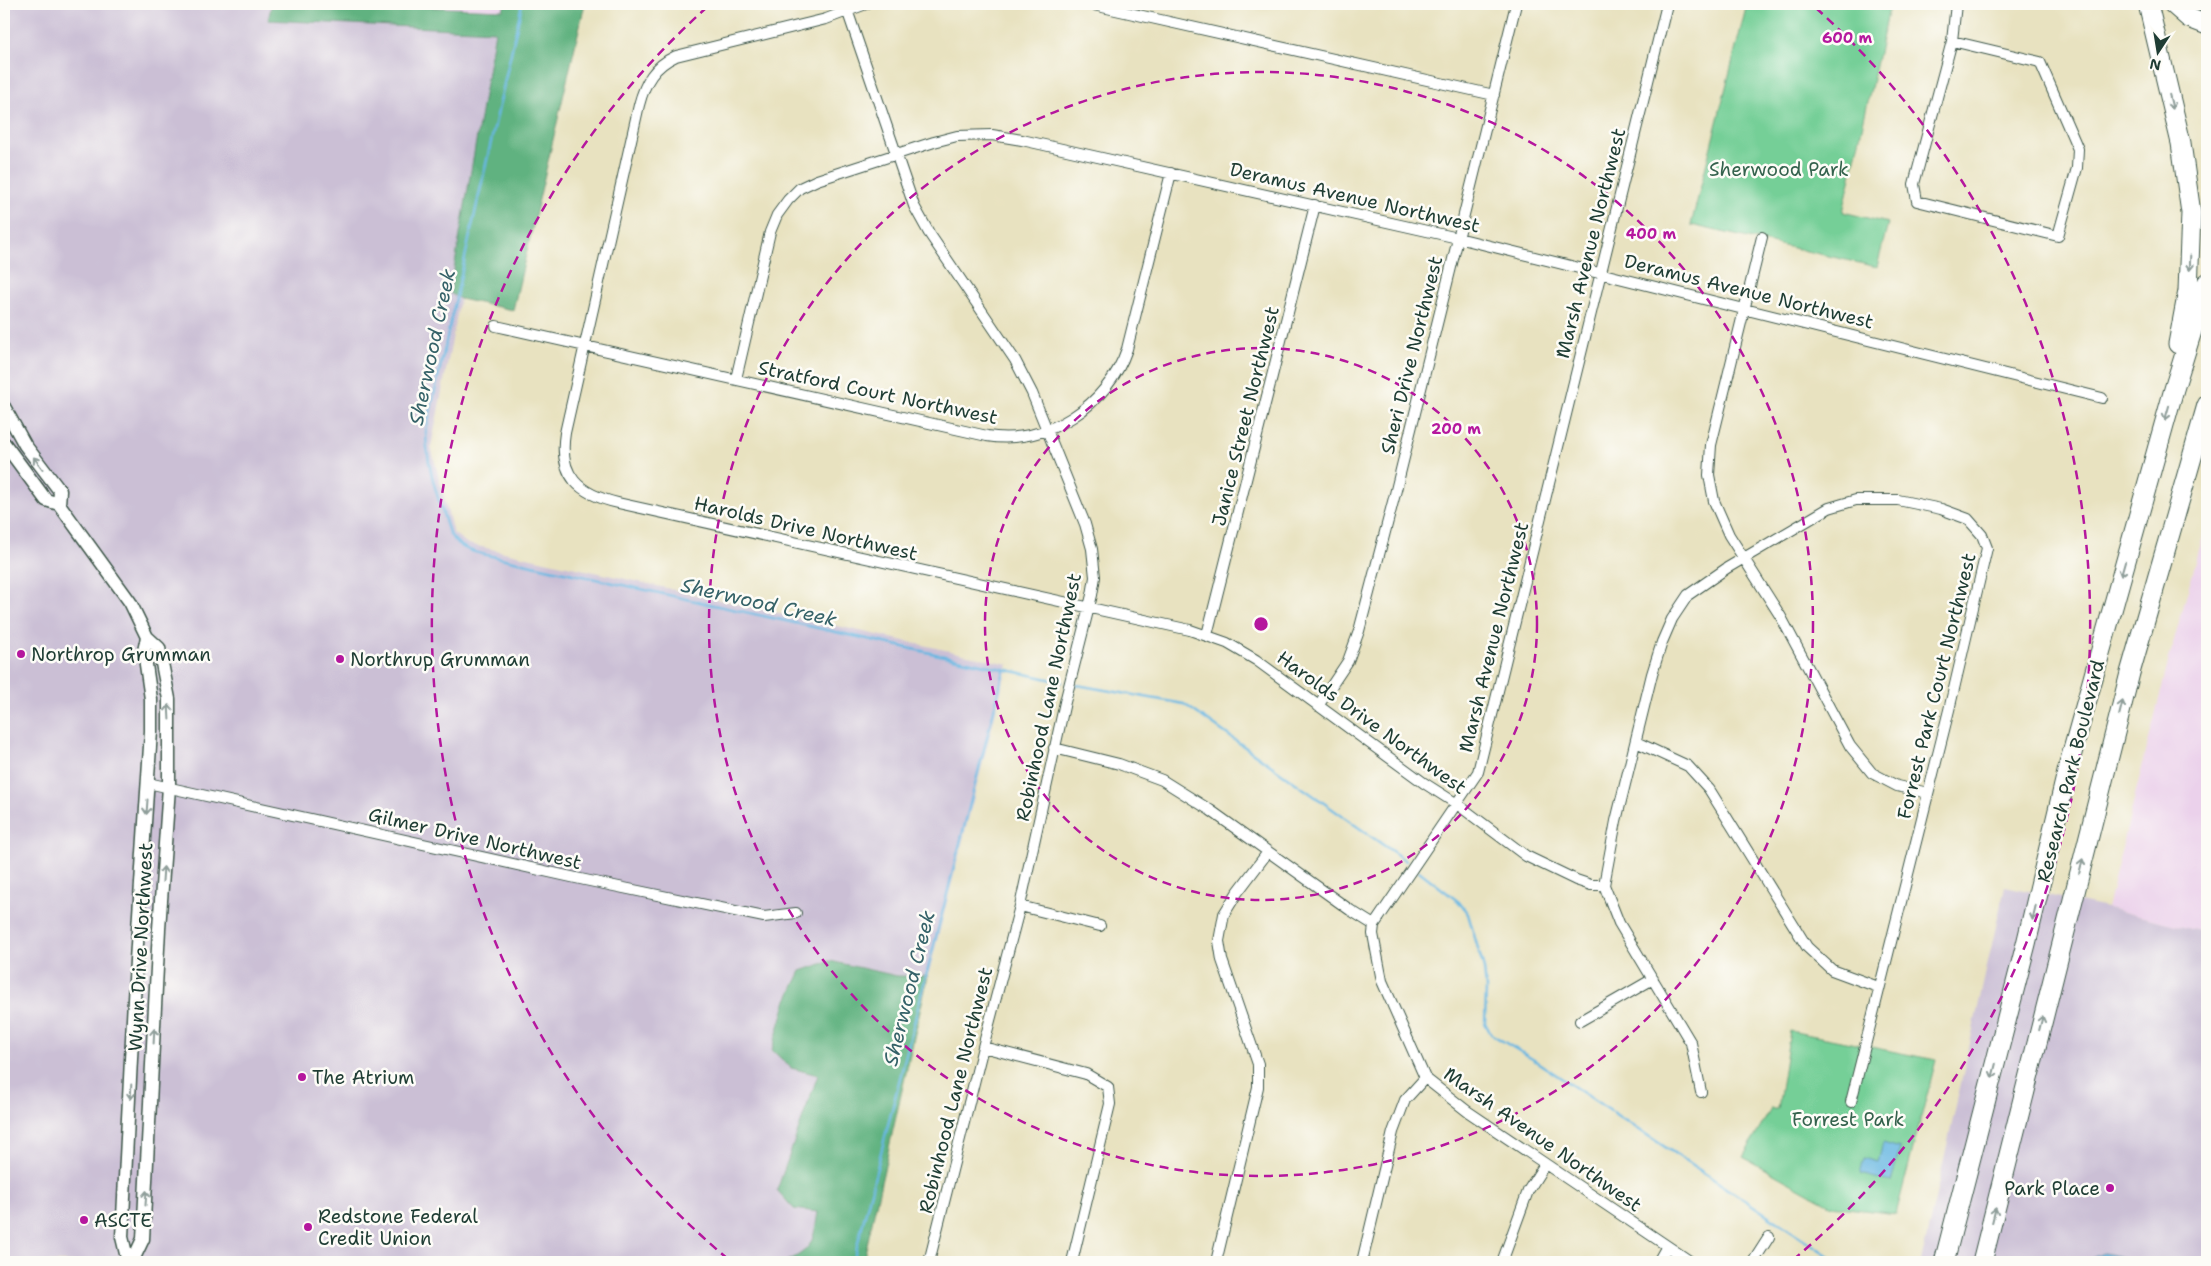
<svg xmlns="http://www.w3.org/2000/svg" width="2211" height="1266" viewBox="0 0 2211 1266" font-family="'Shantell Sans',sans-serif">
  <style>
    .built { fill: #ebd1eb }
    .industrial { fill: #cbbfd5 }
    .green { fill: #75cf97; stroke: #4a8666 }
    .forest { fill: #60b280; stroke: #40785a }
    .water { fill: #68b7e2; stroke: #447a8b }
    .lines { fill: none; stroke-linecap: round; stroke-linejoin: round }
    .stream { stroke: #68b7e2; stroke-width: 2.5 }
    .minor-casing { stroke: #3d5649; stroke-width: 12 }
    .tertiary-casing { stroke: #3d5649; stroke-width: 15 }
    .motorway-casing { stroke: #3d5649; stroke-width: 21 }
    .minor { stroke: #fff; stroke-width: 10 }
    .tertiary { stroke: #fff; stroke-width: 12 }
    .motorway { stroke: #fff; stroke-width: 19 }
    .oneway { stroke: #8f9e9a }
    .ring { fill: none; stroke: #b5179e; stroke-width: 2.5; stroke-dasharray: 9 6 }
    .poi-dot { fill: #b5179e; stroke: #fdfcf7; stroke-width: 2 }
    .labels { text-anchor: middle; stroke-width: 5; stroke-linejoin: round; paint-order: stroke }
    .park-label { font-size: 19px; fill: #34624d; stroke: #fdfcf7 }
    .street-label { font-size: 19px; fill: #1f3d34; stroke: #fdfcf7 }
    .poi-label { font-size: 19px; fill: #1f3d34; stroke: #fdfcf7; text-anchor: start }
    .water-label { font-size: 20px; font-style: italic; fill: #356268; stroke: #fdfcf7 }
    .centre { fill: #b5179e; stroke: #fdfcf7; stroke-width: 2.5 }
    .ring-label { font-size: 15px; text-anchor: middle; font-weight: bold; fill: #b5179e; stroke: #fdfcf7; stroke-width: 5; stroke-linejoin: round; paint-order: stroke }
  </style>
  <rect width="100%" height="100%" fill="#fdfcf7"/>
  <filter id="ink" filterUnits="userSpaceOnUse"><feTurbulence type="fractalNoise" baseFrequency=".02" numOctaves="2"/><feDisplacementMap in="SourceGraphic" scale="10" xChannelSelector="R" yChannelSelector="G"/><feConvolveMatrix kernelMatrix="1 2 1 2 8 2 1 2 1" color-interpolation-filters="sRGB"/></filter>
  <filter id="wash" filterUnits="userSpaceOnUse"><feTurbulence type="fractalNoise" baseFrequency=".0096" numOctaves="4" result="noise"/><feDisplacementMap in="SourceGraphic" scale="20" xChannelSelector="R" yChannelSelector="G"/><feGaussianBlur stdDeviation="1.12" result="paint"/><feColorMatrix in="noise" values="0 0 0 0 0 0 0 0 0 0 0 0 0 0 0 0 0 1.4 0 .05"/><feComposite in="paint" operator="in"/></filter>
  <g filter="url(#wash)">
    <rect width="100%" height="100%" fill="#e8e2c0"/>
    <path class="built" d="M345,4H505L503,10Z
      M2207,521V933L2107,908L2169,659Z"/>
    <path class="industrial" d="M4,4H345L503,10L450,292L460,299L431,447L453,533L468,544L1008,664L928,976H897L830,961L801,971L787,1000L772,1050L791,1068L818,1075L777,1190L818,1212L812,1243L799,1256L785,1262L724,1261L720,1262H4Z
      M2005,886L2107,908L2207,933V1262H1921Z"/>
    <path class="green" d="M1747,4H1890L1843,212L1888,223L1877,267L1691,225Z
      M2187,4H2207V15Z
      M1790,1031L1936,1060L1896,1214L1831,1206L1743,1157L1771,1109H1778Z"/>
    <path class="forest" d="M272,4H345L503,10L505,4H585L513,310L460,299L450,293L495,31L268,20Z
      M830,961L897,976H928L863,1262H785C814,1249 813,1241 818,1212L794,1209L777,1190L818,1075L791,1068L772,1050L787,1000L801,971Z"/>
    <path class="water" d="M1883,1143L1900,1148L1891,1182L1860,1174L1864,1158L1878,1162Z
      M2103,1253L2147,1262H2089L2092,1258Z"/>
    <g class="lines">
      <path class="stream" d="M522,4L426,431C426,466 439,500 449,533C460,551 477,553 496,557L1062,682
        M1077,685L1184,704L1406,861
        M1419,871L1459,902L1468,914L1484,969L1486,988L1485,1023L1491,1034L1534,1060L1838,1262
        M853,1262L1004,671"/>
    </g>
  </g>
  <g filter="url(#ink)">
    <g class="lines">
      <g class="minor-casing">
        <path id="minor" d="M845,4L914,206L929,233L1015,360L1032,393L1085,524L1092,549L1095,577L1092,595L1065,702L1020,906L983,1047L929,1262
          M866,4L826,19L676,56C654,66 645,82 639,105L565,433C558,476 579,494 618,503L1190,630L1227,643L1256,660L1424,783L1457,804L1526,856L1576,880L1591,885H1604
          M1089,4L1494,95
          M1667,4L1478,772L1374,925L1373,934L1382,981L1425,1078L1467,1111L1691,1262
          M1952,41L2040,62L2078,149L2077,168L2058,236L1917,201L1914,184Z
          M1952,41L1956,4
          M1762,237L1711,445L1709,475L1714,501L1729,535L1781,617L1850,746L1872,773L1897,786L1928,793
          M496,326L987,436C1047,446 1108,405 1127,349L1171,173
          M736,379L770,232L777,215L788,200L800,188L817,180L934,142L957,136L992,135L1022,140L1458,238L2102,398
          M1207,635L1315,205
          M1318,706L1348,661L1359,631L1395,494L1516,4
          M1636,742L1688,766L1709,789L1807,947L1832,970L1878,987
          M1054,748L1119,764L1162,780L1210,810L1350,910L1374,925
          M148,783L585,880L764,917L796,913
          M1020,906L1100,926
          M1580,1021L1653,979
          M983,1047L1086,1074L1108,1087L1110,1104L1072,1262
          M1701,1092L1691,1043L1619,923L1604,885L1616,821L1652,674L1662,642L1672,619L1688,595L1727,568L1829,508L1856,500H1898L1941,509L1968,519L1982,535L1987,548L1949,710L1851,1102
          M1216,1262L1258,1087V1064L1222,960L1219,941L1224,914L1237,893L1268,852
          M1362,1262L1393,1132L1405,1100L1425,1078
          M1502,1262L1528,1191L1545,1164
          M1658,1262L1667,1246
          M1753,1262L1769,1237"/>
      </g>
      <g class="tertiary-casing">
        <path id="tertiary" d="M4,407L25,445L60,491L59,504
          M4,443L46,500L59,504L130,602L147,637L159,648L169,699V787L159,929L143,1239L132,1262
          M128,1262L122,1237L136,960L151,731V699L144,651L147,637"/>
      </g>
      <g class="motorway-casing">
        <path id="motorway" d="M2148,4L2181,143L2191,213L2188,291L2178,344
          M2173,4L2189,18L2207,25
          M1944,1262L2026,944L2069,764L2174,389L2207,283
          M1982,1262L2130,673L2207,405"/>
      </g>
      <use href="#minor" class="minor"/>
      <use href="#tertiary" class="tertiary"/>
      <use href="#motorway" class="motorway"/>
    </g>
    <defs><path id="oneway-shaft" d="M-6 0H5M1.5-3L5.5 0L1.5 3" fill="none" stroke-width="1.6" stroke-linecap="round" stroke-linejoin="round" transform="scale(1.25)"/></defs>
    <g class="oneway">
      <use href="#oneway-shaft" transform="translate(2171 102) rotate(76)"/>
      <use href="#oneway-shaft" transform="translate(2190 263) rotate(92)"/>
      <use href="#oneway-shaft" transform="translate(2167 413) rotate(106)"/>
      <use href="#oneway-shaft" transform="translate(38 463) rotate(-127)"/>
      <use href="#oneway-shaft" transform="translate(2123 569) rotate(106)"/>
      <use href="#oneway-shaft" transform="translate(2121 708) rotate(-76)"/>
      <use href="#oneway-shaft" transform="translate(169 712) rotate(-93)"/>
      <use href="#oneway-shaft" transform="translate(147 807) rotate(94)"/>
      <use href="#oneway-shaft" transform="translate(2081 866) rotate(-76)"/>
      <use href="#oneway-shaft" transform="translate(163 874) rotate(-86)"/>
      <use href="#oneway-shaft" transform="translate(2034 913) rotate(103)"/>
      <use href="#oneway-shaft" transform="translate(2041 1023) rotate(-76)"/>
      <use href="#oneway-shaft" transform="translate(154 1036) rotate(-87)"/>
      <use href="#oneway-shaft" transform="translate(1994 1071) rotate(104)"/>
      <use href="#oneway-shaft" transform="translate(131 1092) rotate(92)"/>
      <use href="#oneway-shaft" transform="translate(146 1198) rotate(-86)"/>
      <use href="#oneway-shaft" transform="translate(1994 1215) rotate(-76)"/>
    </g>
  </g>
  <g class="ring">
    <circle cx="1261" cy="624" r="276"/>
    <circle cx="1261" cy="624" r="552"/>
    <path d="M728 1259A829 829 0 0 1 706 8M1816 8A829 829 0 0 1 1794 1259"/>
  </g>
  <g class="poi-dot">
    <circle cx="21" cy="654" r="5"/>
    <circle cx="340" cy="659" r="5"/>
    <circle cx="302" cy="1077" r="5"/>
    <circle cx="2110" cy="1188" r="5"/>
    <circle cx="84" cy="1220" r="5"/>
    <circle cx="308" cy="1227" r="5"/>
  </g>
  <g class="labels">
    <g class="park-label">
      <text x="1779" y="176">Sherwood Park</text>
      <text x="1848" y="1126">Forrest Park</text>
    </g>
    <g class="street-label">
      <text transform="translate(1355 197) rotate(13)" y="7">Deramus Avenue Northwest</text>
      <text transform="translate(1590 243) rotate(-76)" y="7">Marsh Avenue Northwest</text>
      <text transform="translate(1749 291) rotate(14)" y="7">Deramus Avenue Northwest</text>
      <text transform="translate(1411 355) rotate(-76)" y="7">Sheri Drive Northwest</text>
      <text transform="translate(878 392) rotate(12)" y="7">Stratford Court Northwest</text>
      <text transform="translate(1245 416) rotate(-76)" y="7">Janice Street Northwest</text>
      <text transform="translate(806 528) rotate(13)" y="7">Harolds Drive Northwest</text>
      <text transform="translate(1493 637) rotate(-76)" y="7">Marsh Avenue Northwest</text>
      <text transform="translate(1936 686) rotate(-76)" y="7">Forrest Park Court Northwest</text>
      <text transform="translate(1048 697) rotate(-78)" y="7">Robinhood Lane Northwest</text>
      <text transform="translate(1372 722) rotate(36)" y="7">Harolds Drive Northwest</text>
      <text transform="translate(2070 771) rotate(-76)" y="7">Research Park Boulevard</text>
      <text transform="translate(475 838) rotate(13)" y="7">Gilmer Drive Northwest</text>
      <text transform="translate(140 947) rotate(-87)" y="7">Wynn Drive Northwest</text>
      <text transform="translate(955 1090) rotate(-76)" y="7">Robinhood Lane Northwest</text>
      <text transform="translate(1543 1139) rotate(35)" y="7">Marsh Avenue Northwest</text>
    </g>
    <g class="poi-label">
      <text x="31" y="661">Northrop Grumman</text>
      <text x="350" y="666">Northrup Grumman</text>
      <text x="312" y="1084">The Atrium</text>
      <text x="2100" y="1195" text-anchor="end">Park Place</text>
      <text x="318" y="1223">Redstone Federal<tspan x="318" dy="22">Credit Union</tspan></text>
      <text x="94" y="1227">ASCTE</text>
    </g>
    <g class="water-label">
      <text transform="translate(432 347) rotate(-78)" y="7">Sherwood Creek</text>
      <text transform="translate(759 602) rotate(13)" y="7">Sherwood Creek</text>
      <text transform="translate(909 988) rotate(-76)" y="7">Sherwood Creek</text>
    </g>
  </g>
  <circle cx="1261" cy="624" r="8" class="centre"/>
  <g class="ring-label">
    <text x="1847" y="43">600 m</text>
    <text x="1651" y="239">400 m</text>
    <text x="1456" y="434">200 m</text>
  </g>
  <rect width="2211" height="1266" fill="none" stroke="#fdfcf7" stroke-width="20"/>
  <g transform="translate(2158 52) rotate(192)" stroke="#fdfcf7" stroke-width="4" paint-order="stroke">
  <path d="M0-4L9 19L0 12L-9 19Z" fill="#1f3d34"/>
  <text y="-8" font-size="14" font-weight="bold" text-anchor="middle" fill="#1f3d34">N</text>
  </g>
</svg>
